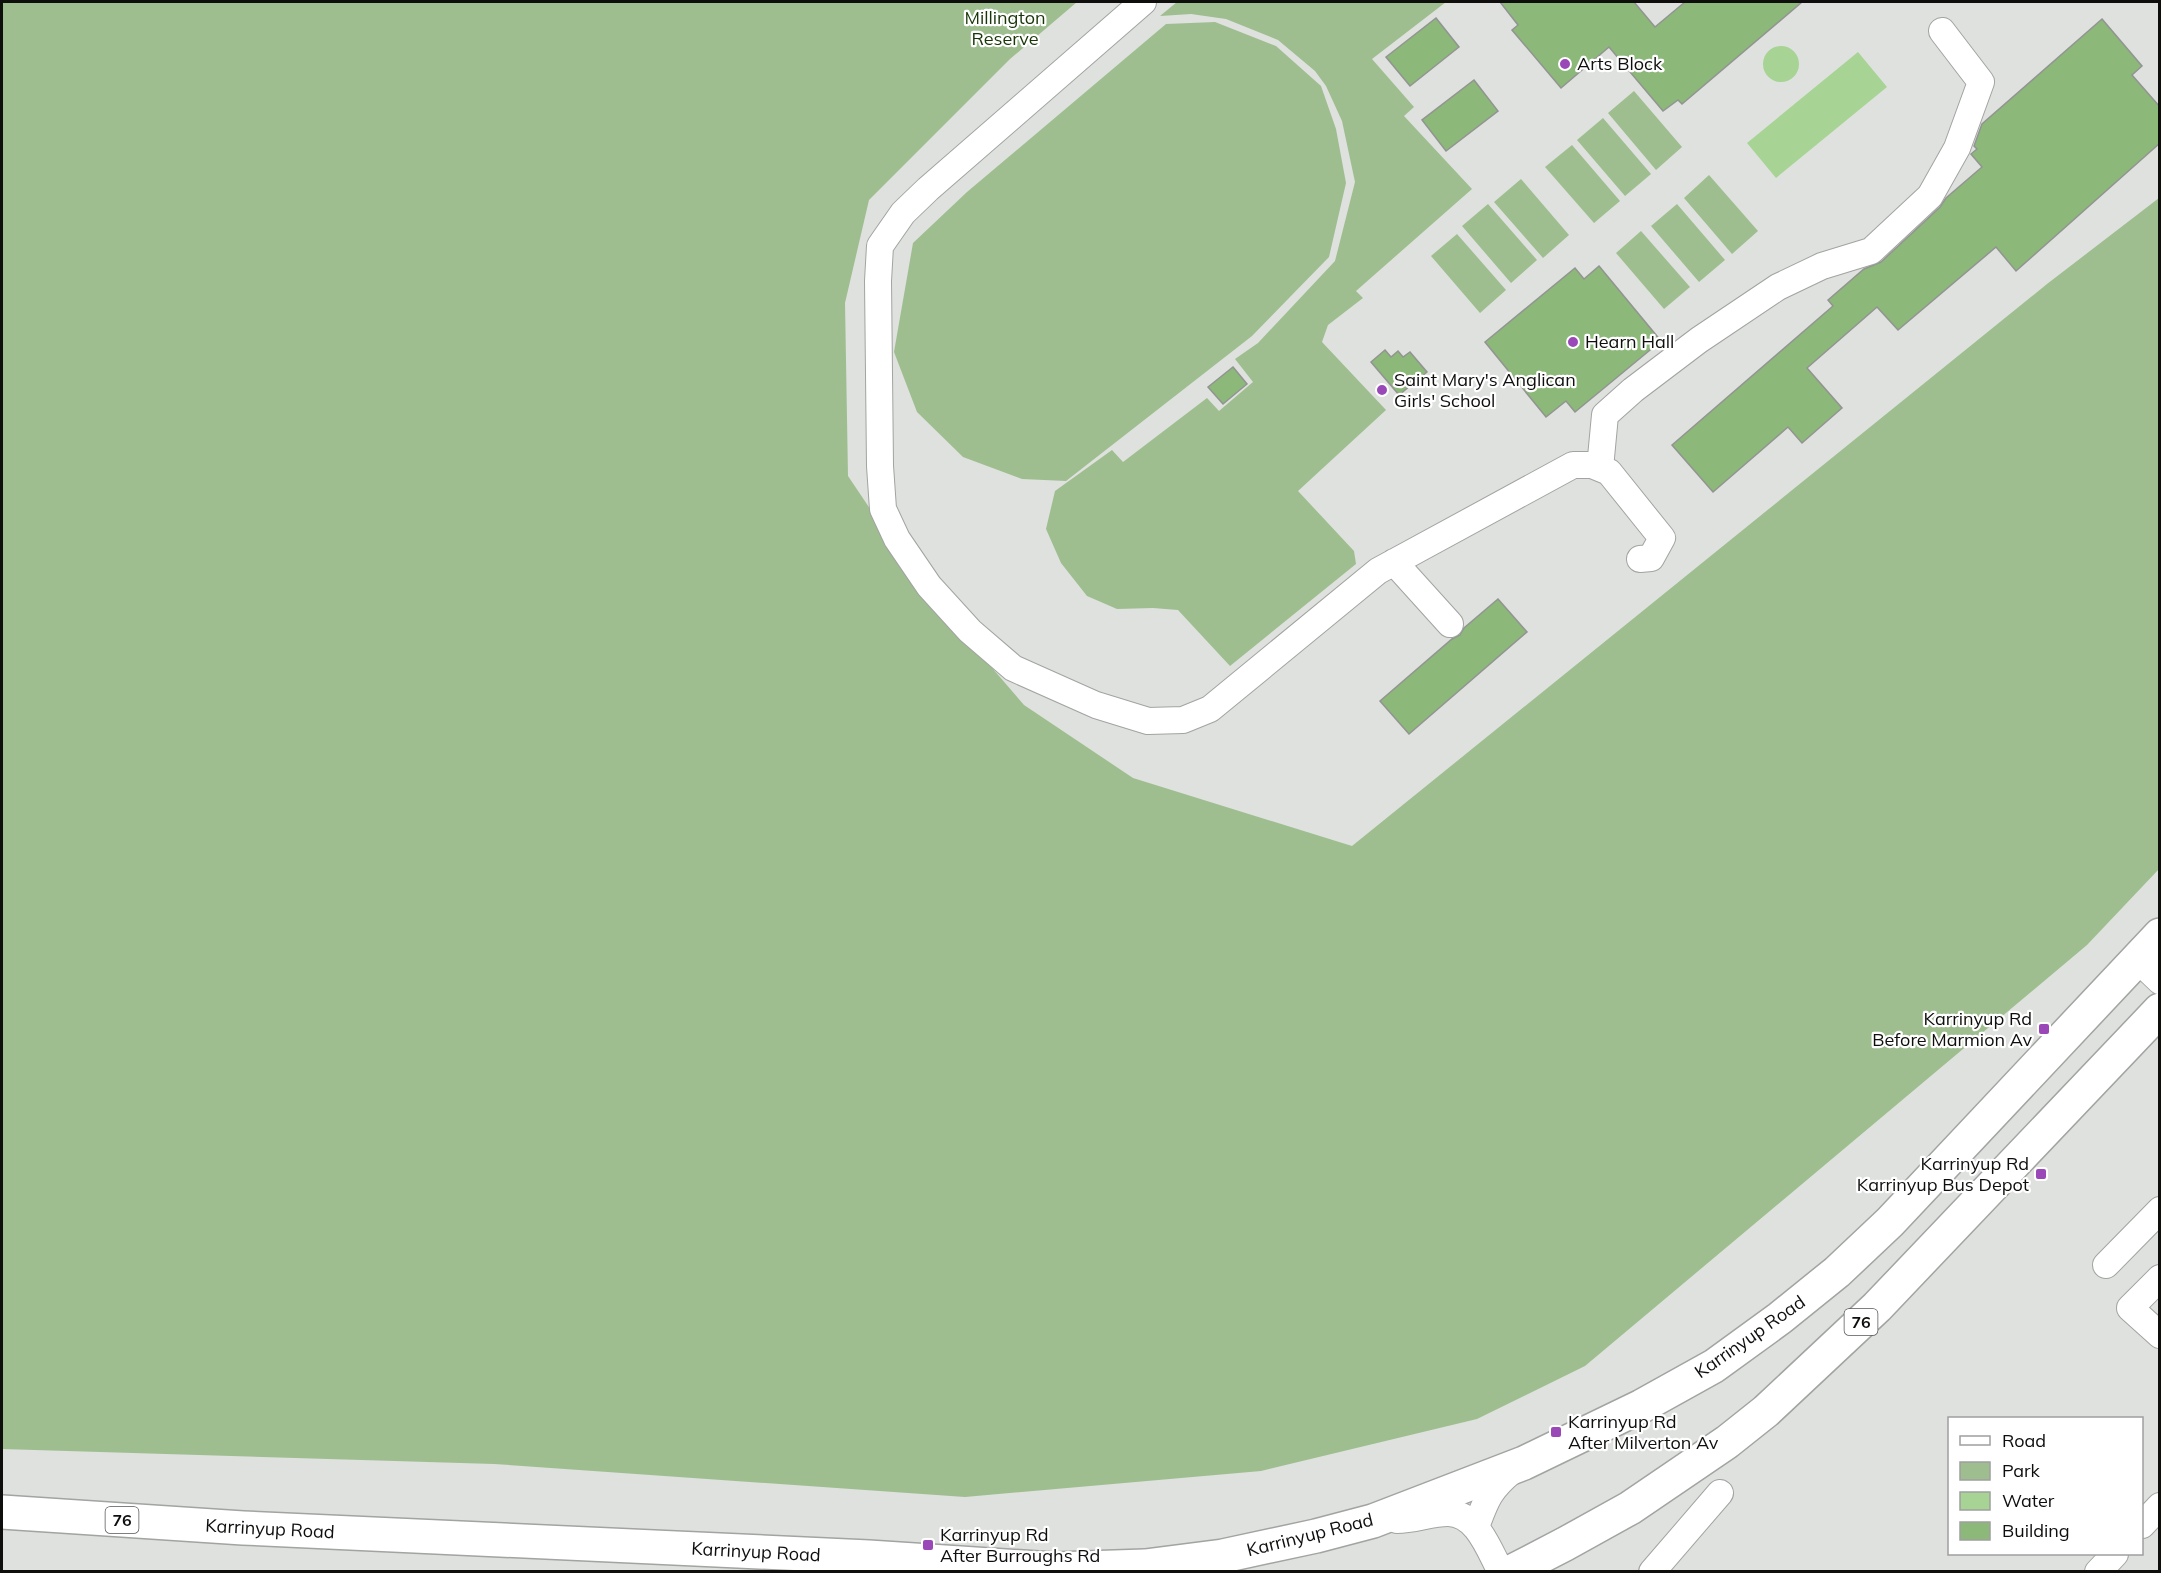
<svg xmlns="http://www.w3.org/2000/svg" width="2161" height="1573" viewBox="0 0 2161 1573" font-family="Mulish,sans-serif">
  <style>
    .green { fill: #9ebe90 }
    .water { fill: #a7d494 }
    .building { fill: #8cb879; stroke: #929491; stroke-width: 1.5 }
    .lines { fill: none; stroke-linecap: round; stroke-linejoin: round }
    .minor-casing { stroke: #a1a4a0; stroke-width: 28 }
    .highway-casing { stroke: #a1a4a0; stroke-width: 36 }
    .minor { stroke: #fff; stroke-width: 26 }
    .highway { stroke: #fff; stroke-width: 33 }
    .poi-dot { fill: #9a48b7; stroke: #fff; stroke-width: 2 }
    .labels { text-anchor: middle; stroke-width: 4.5; stroke-linejoin: round; paint-order: stroke }
    .shield { fill: #fff; stroke: #565656; stroke-width: 1.5 }
    .shield-label { font-size: 16px; font-weight: bold; fill: #0e0e0d }
    .park-label { font-size: 18px; fill: #193609; stroke: #fff }
    .poi-label { font-size: 18px; fill: #0e0e0d; stroke: #fff; text-anchor: start }
    .street-label { font-size: 18px; fill: #0e0e0d; stroke: #fff }
  </style>
  <rect width="100%" height="100%" fill="#dee1dd"/>
  <path class="green" d="M2,2H1077L1010,59L869,200L845,303L848,476L924,589L1024,705L1133,778L1352,846L2047,284L2159,198V869L2087,945L1585,1366L1477,1419L1261,1471L965,1497L494,1464L2,1449Z
    M1177,2H1446L1372,59L1414,107L1404,116L1472,189L1356,291L1363,298L1328,325L1322,342L1386,410L1298,491L1354,551L1356,564L1230,666L1178,610L1153,608L1117,609L1087,596L1061,563L1046,529L1055,491L1112,450L1123,462L1207,398L1219,411L1253,382L1235,359L1258,343L1335,261L1355,182L1342,121L1326,86L1315,71L1278,40L1226,19L1191,14L1160,16Z
    M1215,22L1276,46L1321,86L1336,129L1346,183L1329,257L1252,336L1066,481L1022,479L963,457L917,412L894,352L913,243L967,192L1166,24Z
    M1634,91L1682,147L1656,170L1608,113Z
    M1603,118L1651,174L1625,196L1577,140Z
    M1572,145L1620,201L1594,223L1545,167Z
    M1709,175L1758,231L1732,254L1684,198Z
    M1521,179L1569,235L1543,258L1494,202Z
    M1488,204L1537,260L1511,283L1462,226Z
    M1677,204L1725,260L1699,282L1651,226Z
    M1641,231L1690,287L1664,309L1616,253Z
    M1457,234L1506,290L1480,313L1431,256Z"/>
  <path class="water" d="M1763 64a18 18 0 1 1 36 0a18 18 0 1 1-36 0Z
    M1858,52L1887,87L1776,178L1747,143Z"/>
  <path class="building" d="M1500,2H1634L1655,27L1685,2H1802L1682,104L1678,100L1663,111L1609,47L1561,88L1512,30L1518,25Z
    M1436,18L1459,47L1410,86L1386,57Z
    M2102,19L2142,66L2132,75L2160,107V143L2016,271L1996,247L1898,330L1877,307L1807,368L1842,408L1802,443L1788,427L1713,492L1672,445L1833,306L1828,300L1864,269L1881,262L1940,207L1946,198L1982,167L1971,154L1977,149L1974,146L1982,124Z
    M1474,80L1498,111L1446,151L1422,120Z
    M1599,266L1661,341L1575,412L1566,401L1546,417L1485,342L1575,268L1584,279Z
    M1385,350L1391,357L1398,351L1403,357L1410,352L1427,372L1399,395L1371,362Z
    M1233,367L1247,384L1223,404L1208,387Z
    M1498,599L1527,632L1409,734L1380,701L1452,639L1460,635L1464,628Z"/>
  <g class="lines">
    <g class="minor-casing">
      <path id="minor" d="M1143,2L928,189L903,213L880,246L878,281L880,466L883,509L897,539L929,586L970,631L1013,668L1096,705L1148,721L1183,720L1210,709L1378,571L1573,465H1592L1609,472L1662,538L1651,558L1640,559
        M1600,468L1605,415L1633,390L1699,340L1778,287L1822,266L1871,251L1930,196L1957,148L1981,82L1942,31
        M1394,562L1450,624
        M2137,959L2160,981
        M2106,1265L2160,1210
        M2160,1278L2130,1308L2160,1335
        M1397,1520C1414,1520 1431,1513 1448,1513C1477,1513 1489,1550 1501,1572
        M2142,1525L2160,1506
        M1476,1527C1486,1500 1489,1490 1512,1471
        M1652,1572L1720,1493
        M2098,1572L2115,1554"/>
    </g>
    <g class="highway-casing">
      <path id="highway" d="M2,1512L243,1528L869,1557L1054,1569L1145,1566L1223,1556L1316,1536L1373,1521L1524,1463L1642,1406L1714,1366L1780,1318L1837,1272L1890,1222L2160,935
        M1511,1572L1565,1544L1630,1508L1727,1442L1766,1411L1877,1307L2160,1010"/>
    </g>
    <use href="#minor" class="minor"/>
    <use href="#highway" class="highway"/>
  </g>
  <g class="poi-dot">
    <circle cx="1565" cy="64" r="6"/>
    <circle cx="1573" cy="342" r="6"/>
    <circle cx="1382" cy="390" r="6"/>
    <rect x="2038" y="1023" width="12" height="12" rx="3"/>
    <rect x="2035" y="1168" width="12" height="12" rx="3"/>
    <rect x="1550" y="1426" width="12" height="12" rx="3"/>
    <rect x="922" y="1539" width="12" height="12" rx="3"/>
  </g>
  <g class="labels">
    <g class="shield">
      <rect x="1844.5" y="1309" width="33" height="26" rx="4.5"/>
      <rect x="105.5" y="1507" width="33" height="26" rx="4.5"/>
    </g>
    <g class="shield-label">
      <text x="1861" y="1328">76</text>
      <text x="122" y="1526">76</text>
    </g>
    <g class="park-label">
      <text x="1005" y="24">Millington<tspan x="1005" dy="21">Reserve</tspan></text>
    </g>
    <g class="poi-label">
      <text x="1577" y="70">Arts Block</text>
      <text x="1585" y="348">Hearn Hall</text>
      <text x="1394" y="386">Saint Mary's Anglican<tspan x="1394" dy="21">Girls' School</tspan></text>
      <text x="2032" y="1025" text-anchor="end">Karrinyup Rd<tspan x="2032" dy="21">Before Marmion Av</tspan></text>
      <text x="2029" y="1170" text-anchor="end">Karrinyup Rd<tspan x="2029" dy="21">Karrinyup Bus Depot</tspan></text>
      <text x="1568" y="1428">Karrinyup Rd<tspan x="1568" dy="21">After Milverton Av</tspan></text>
      <text x="940" y="1541">Karrinyup Rd<tspan x="940" dy="21">After Burroughs Rd</tspan></text>
    </g>
    <g class="street-label">
      <text transform="translate(1750 1337) rotate(-35)" y="6">Karrinyup Road</text>
      <text transform="translate(270 1529) rotate(3)" y="6">Karrinyup Road</text>
      <text transform="translate(1310 1535) rotate(-14)" y="6">Karrinyup Road</text>
      <text transform="translate(756 1552) rotate(3)" y="6">Karrinyup Road</text>
    </g>
  </g>
  <rect width="2161" height="1573" fill="none" stroke="#0e0e0d" stroke-width="6"/>
  <rect x="1948" y="1417" width="195" height="138" fill="#ffffff" stroke="#9f9f9e" stroke-width="1.5"/>
  <rect x="1960" y="1436" width="30" height="9" fill="#ffffff" stroke="#9f9f9e" stroke-width="1.5"/>
  <text x="2002" y="1447" font-size="18" fill="#0e0e0d">Road</text>
  <rect x="1960" y="1462" width="30" height="18" fill="#9ebe90" stroke="#9f9f9e" stroke-width="1.5"/>
  <text x="2002" y="1477" font-size="18" fill="#0e0e0d">Park</text>
  <rect x="1960" y="1492" width="30" height="18" fill="#a7d494" stroke="#9f9f9e" stroke-width="1.5"/>
  <text x="2002" y="1507" font-size="18" fill="#0e0e0d">Water</text>
  <rect x="1960" y="1522" width="30" height="18" fill="#8cb879" stroke="#9f9f9e" stroke-width="1.5"/>
  <text x="2002" y="1537" font-size="18" fill="#0e0e0d">Building</text>
</svg>
